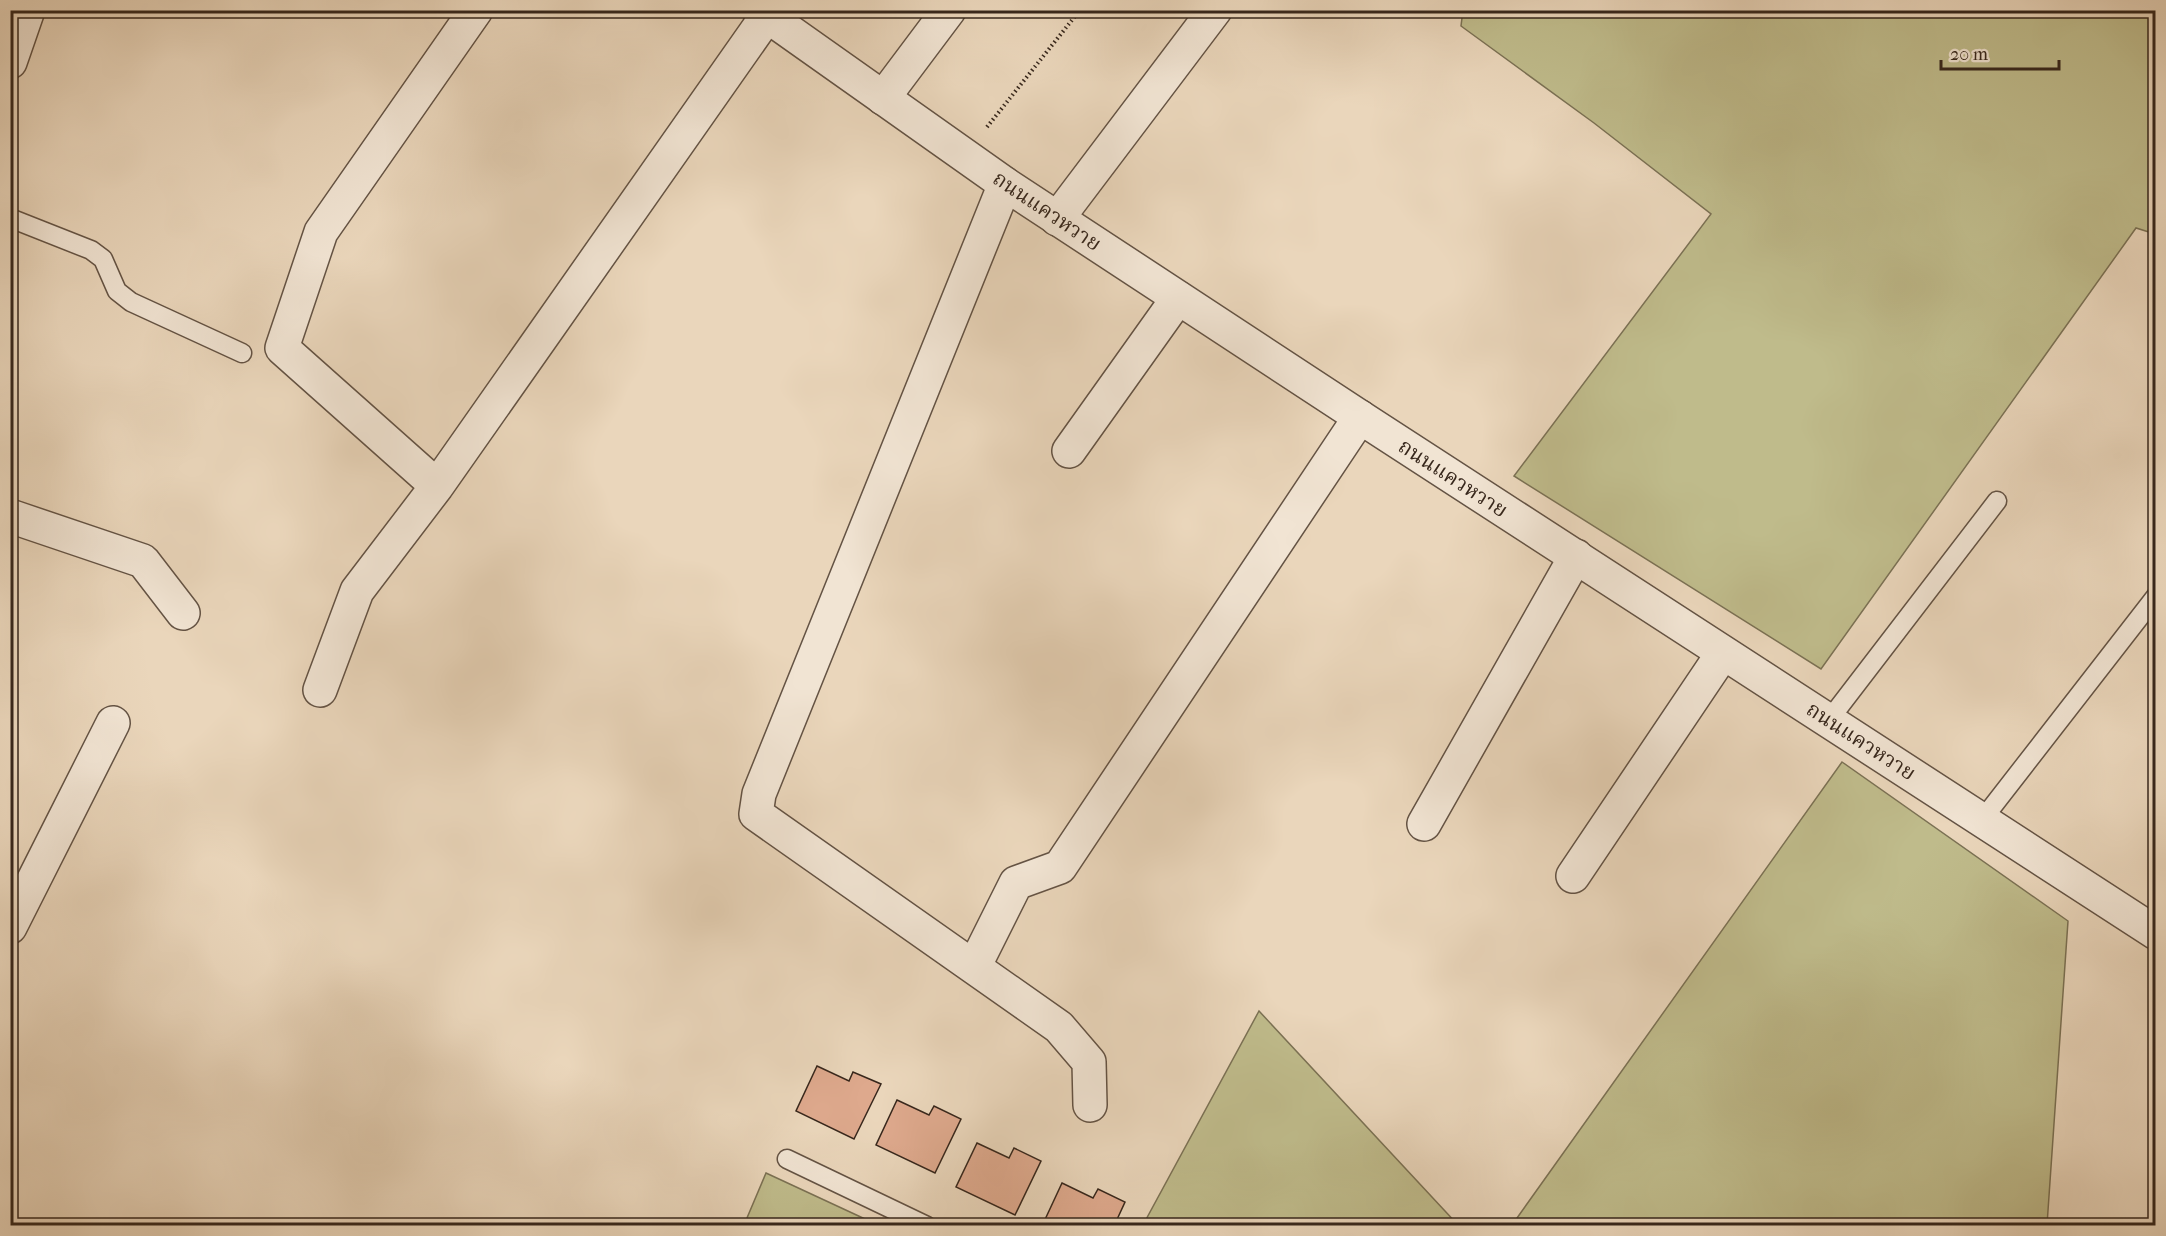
<svg xmlns="http://www.w3.org/2000/svg" width="2166" height="1236" viewBox="0 0 2166 1236" font-family="'IM FELL French Canon','Noto Serif Thai',serif">
  <style>
    .green { fill: #bfbb8b; stroke: #7b7154; stroke-width: 1.5 }
    .building { fill: #dea98d; stroke: #37271c; stroke-width: 1.5 }
    .lines { fill: none; stroke-linecap: round; stroke-linejoin: round }
    .service-casing { stroke: #645344; stroke-width: 21 }
    .minor-casing { stroke: #645344; stroke-width: 36 }
    .tertiary-casing { stroke: #645344; stroke-width: 36 }
    .path { stroke: #37271c; stroke-width: 4; stroke-dasharray: 1.5 3; stroke-linecap: butt }
    .service { stroke: #f1e4d3; stroke-width: 18 }
    .minor { stroke: #f1e4d3; stroke-width: 33 }
    .tertiary { stroke: #f1e4d3; stroke-width: 33 }
    .labels { text-anchor: middle; stroke-width: 6; stroke-linejoin: round; paint-order: stroke }
    .street-label { font-size: 21px; fill: #37271c; stroke: #f1e4d3 }
  </style>
  <rect width="100%" height="100%" fill="#ead6bb"/>
  <filter id="stains"><feTurbulence type="fractalNoise" baseFrequency=".00333" numOctaves="4"/><feColorMatrix values="0 0 0 0 .2 0 0 0 0 .09 0 0 0 0 .02 0 0 0 .5 -.17"/></filter>
  <radialGradient id="worn" r=".72"><stop offset=".6" stop-color="#630" stop-opacity="0"/><stop offset="1" stop-color="#630" stop-opacity=".3"/></radialGradient>
  <path class="green" d="M1463,10L2155,11V234L2136,228L1821,669L1514,476L1711,214L1594,123L1461,26Z
    M1842,762L2068,921L2047,1225H1512Z
    M1259,1011L1458,1225H1143Z
    M766,1173L878,1225H744Z"/>
  <path class="building" d="M817,1066L849,1081L853,1072L881,1084L854,1139L796,1111Z
    M897,1100L929,1115L934,1106L961,1119L935,1173L876,1145Z
    M977,1143L1009,1158L1014,1148L1041,1161L1015,1215L956,1187Z
    M1062,1183L1093,1198L1098,1189L1125,1202L1114,1226H1042Z"/>
  <g class="lines">
    <g class="service-casing">
      <path id="service" d="M10,218L91,250L103,259L117,291L131,302L242,353
        M1829,720L1997,501
        M1982,820L2156,596
        M787,1159L927,1226"/>
    </g>
    <g class="minor-casing">
      <path id="minor" d="M10,62L28,10
        M883,98L949,10
        M1005,184L759,794L756,814L1059,1027L1089,1062L1090,1105
        M1057,219L1215,10
        M1069,451L1178,298
        M437,486L282,348L321,232L476,10
        M10,516L143,561L183,613
        M320,690L357,591L437,486L767,16
        M1424,824L1576,556
        M1573,876L1723,653
        M10,927L113,723
        M974,967L1016,883L1060,867L1360,417"/>
    </g>
    <g class="tertiary-casing">
      <path id="tertiary" d="M759,10L1005,184L1360,417L2156,933"/>
    </g>
    <path class="path" d="M987,127L1080,10"/>
    <use href="#service" class="service"/>
    <use href="#minor" class="minor"/>
    <use href="#tertiary" class="tertiary"/>
  </g>
  <g class="labels">
    <g class="street-label">
      <text transform="translate(1047 211) rotate(34)" y="7">ถนนแควหวาย</text>
      <text transform="translate(1453 478) rotate(33)" y="7">ถนนแควหวาย</text>
      <text transform="translate(1861 741) rotate(33)" y="7">ถนนแควหวาย</text>
    </g>
  </g>
  <rect width="2166" height="1236" fill="none" stroke="#ead6bb" stroke-width="36"/>
  <rect x="12" y="12" width="2142" height="1212" fill="none" stroke="#37271c" stroke-width="3"/>
  <rect x="18" y="18" width="2130" height="1200" fill="none" stroke="#37271c" stroke-width="1.5"/>
  <path d="M1941 60v9h118v-9" fill="none" stroke="#37271c" stroke-width="3"/>
  <text x="1950" y="60" font-size="18" fill="#37271c" stroke="#f1e4d3" stroke-width="4.5" paint-order="stroke">20 m</text>
  <rect width="100%" height="100%" filter="url(#stains)"/>
  <rect width="100%" height="100%" fill="url(#worn)"/>
</svg>
